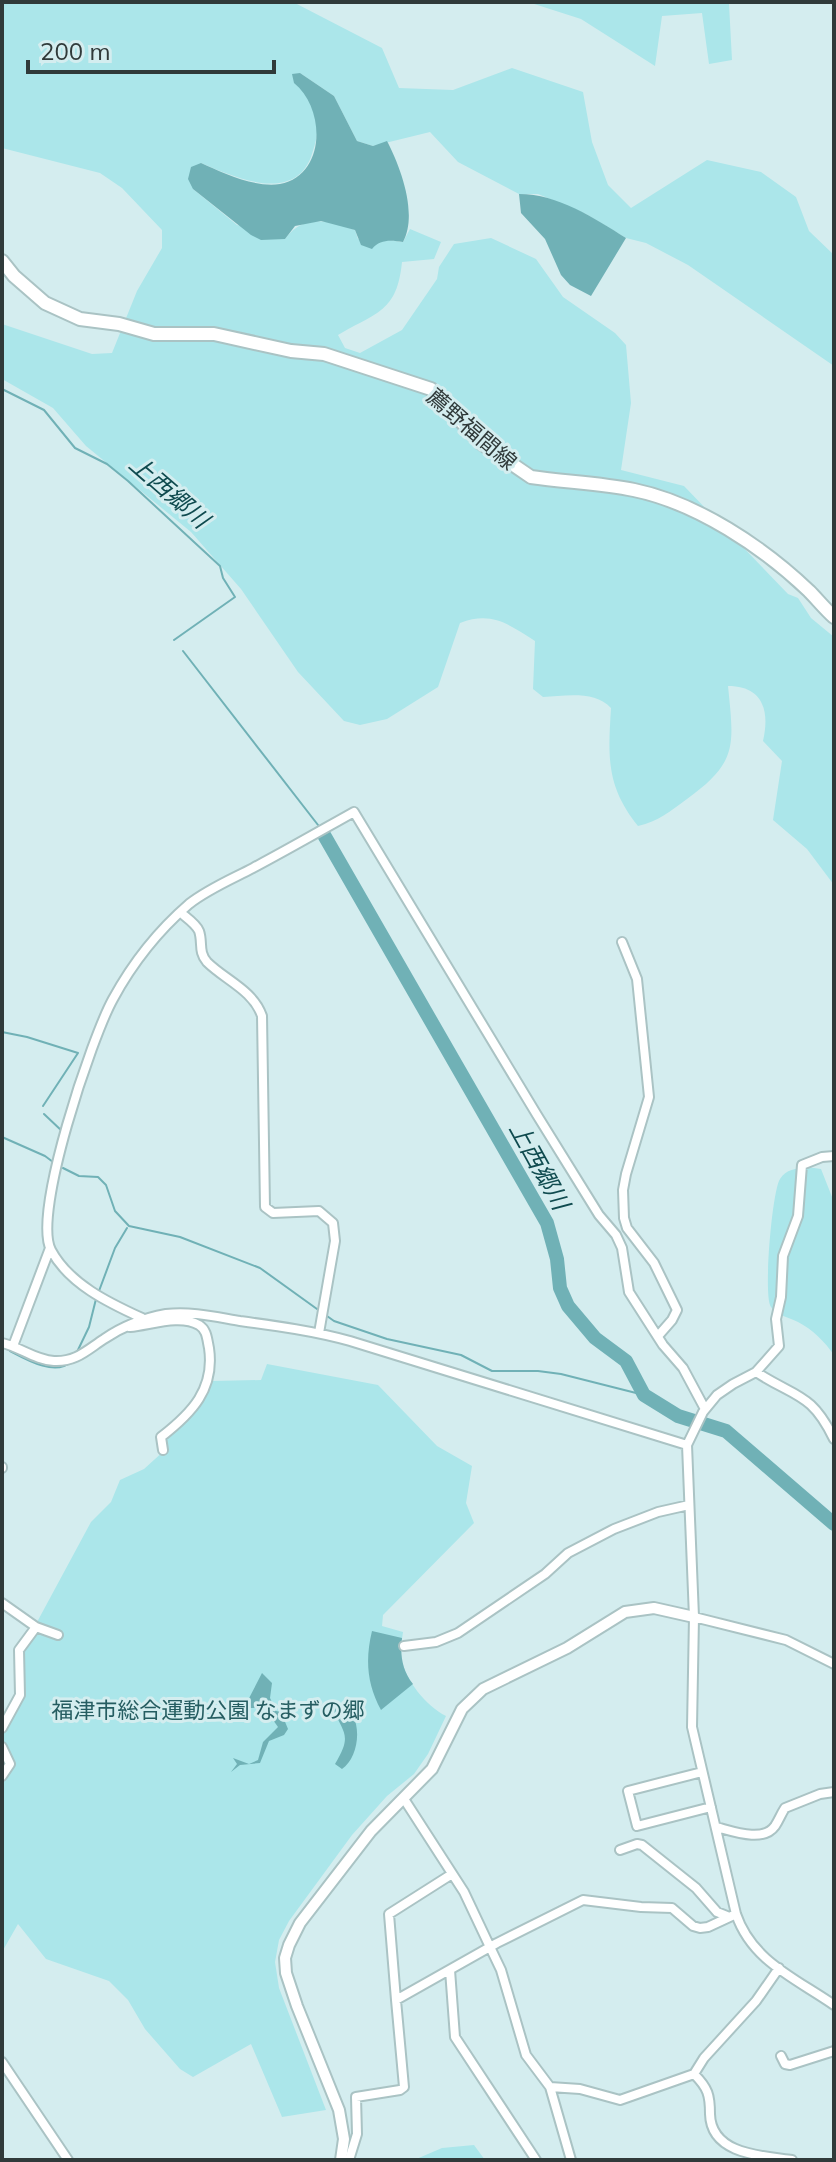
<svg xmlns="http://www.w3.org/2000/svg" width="836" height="2162" viewBox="0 0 836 2162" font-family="Mulish,'Noto Sans JP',sans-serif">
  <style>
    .green { fill: #abe6ea }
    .water { fill: #70b1b6 }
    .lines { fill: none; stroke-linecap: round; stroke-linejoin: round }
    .stream { stroke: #70b1b6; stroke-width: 2 }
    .river { stroke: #70b1b6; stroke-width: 14 }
    .minor-casing { stroke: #aac3c4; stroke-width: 12 }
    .tertiary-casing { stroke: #aac3c4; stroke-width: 14 }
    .secondary-casing { stroke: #aac3c4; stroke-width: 16 }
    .minor { stroke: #fff; stroke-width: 8 }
    .tertiary { stroke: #fff; stroke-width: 10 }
    .secondary { stroke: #fff; stroke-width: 12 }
    .labels { text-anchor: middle; stroke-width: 6; stroke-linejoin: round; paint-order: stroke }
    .street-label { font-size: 22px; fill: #303a3a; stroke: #d4edef }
    .park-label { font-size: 22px; fill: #255d61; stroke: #d4edef }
    .water-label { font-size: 24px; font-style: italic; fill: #0f4b4f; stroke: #d4edef }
  </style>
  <rect width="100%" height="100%" fill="#d4edef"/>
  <path class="green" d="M2,2H293L382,48L399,88L453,90L512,68L583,92L592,142L608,185L631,208L707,160L761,172L796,197L809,231L834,255V366L688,265L646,243L626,238L586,214L538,194H519L458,162L430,132L373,146L357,141L334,96L300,73C306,90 316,109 317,127C318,136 314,148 311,157C293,204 234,177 201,163L193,189L237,225L285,239C305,213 328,221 355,230L358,239L376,243L386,240L403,242L410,229L441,242L434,259L402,262C397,312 377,312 338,335L345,348L360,353L402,330L437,279L439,267L454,244L491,238L536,259L563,297L615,333L626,345L631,403L621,470L684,486L788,594L798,598L811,618L834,637V885L807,849L773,820L782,761L763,741C770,711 763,686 728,686C734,746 738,762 687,799C669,812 659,821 638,826C606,786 608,757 611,708C595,690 564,696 543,697L533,689L535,641C508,624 492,611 460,623L438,687L387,719L360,725L344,721L298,672L241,589L191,532L86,446L53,408L2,379V324L92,354L112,353L137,291L162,248V230L122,188L100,173L2,148Z
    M528,2H732L729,4L732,60L709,64L702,13L662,16L655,66L581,19Z
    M807,1167L821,1169L834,1202V1355C825,1342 812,1329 798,1322C790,1318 776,1315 771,1307C763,1297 772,1191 780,1179C786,1169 796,1169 807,1167Z
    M267,1364L378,1385L437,1446L472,1466L466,1503L474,1523L383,1615L382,1626L403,1632C402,1640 400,1649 401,1657C405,1680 426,1706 446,1716L428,1754L414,1774L387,1796L352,1835L289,1921L279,1940L275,1962L279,1988L326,2110L282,2117L251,2044L193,2077L180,2069L145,2029L128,2000L109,1981L46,1959L18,1924L2,1952V1771L7,1763L2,1752V1720L18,1692L15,1654L18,1645L36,1624L91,1522L111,1502L120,1480L144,1469L165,1450L164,1440L188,1419L212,1381L261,1380Z
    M474,2145L485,2160H414L442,2148Z"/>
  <path class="water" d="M300,73L334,96L357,141L373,146L387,141C401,168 418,214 403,242C391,240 380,239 372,249L361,245L355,230L321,221L295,226L285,239L261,240L251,235L193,189L188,179L191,167L201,163C223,173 255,188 280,184C326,175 326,109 294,83L292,74Z
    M519,194C558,194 594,218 626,238L591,296L570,285L561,275L545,239L521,213Z
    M372,1631L402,1638C400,1655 402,1670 413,1684L381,1710C367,1684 365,1660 372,1631Z
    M262,1673L272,1683L270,1698L276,1711L281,1712L288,1729L284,1735L269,1741L260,1763L240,1765L231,1772L237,1764L233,1758L249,1764L258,1760L263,1742L278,1727L261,1703L255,1708H247L246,1704Z
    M340,1703C364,1713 361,1756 342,1769L335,1764C353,1734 343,1734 333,1708Z"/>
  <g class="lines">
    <path class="stream" d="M2,389L44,410L75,448L107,464L128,481L220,566L223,578L235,597L174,640
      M183,651L318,825
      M2,1032L27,1037L78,1053L43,1106
      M44,1114L63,1132
      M2,1137L45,1156L53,1162L56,1153
      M63,1168L79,1176L98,1177L106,1185L115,1211L129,1226L180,1237L260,1268L317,1309
      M99,1291L115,1248L127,1228
      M327,1316L334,1321L387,1339L461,1355L492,1371H538L561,1374L644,1395
      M10,1351C27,1360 55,1376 71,1362
      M77,1352L89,1327L96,1299"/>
    <path class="river" d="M324,835L547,1223L557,1259L560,1288L568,1306L595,1338L626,1361L644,1395L678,1416L726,1431L834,1524"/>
    <g class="minor-casing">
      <path id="minor" d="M181,913C187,918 196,924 199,931C203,942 198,952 207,962C225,980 253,990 262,1016L265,1207L273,1213L319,1211L333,1223L335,1241L319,1333
        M622,942L637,979L649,1097L626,1174L623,1190L624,1218L627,1228L654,1263L677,1310L672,1320L658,1336
        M834,1156L822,1157L802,1165L798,1216L783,1256L781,1297L776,1319L779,1346L756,1372L733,1384L717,1395L703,1412L687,1445L694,1617L692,1727L736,1914C752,1961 795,1978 834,2005
        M142,1318C109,1303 69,1284 51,1250C32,1214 92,1037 113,999C132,964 159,930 189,904C208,889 232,879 253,868C287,850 320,831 354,812L537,1115L599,1215L616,1235L622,1248L629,1292L663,1345L683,1368L705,1409
        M130,1327C151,1325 180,1314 199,1325C207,1330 207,1339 209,1348C215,1389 192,1413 161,1437L163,1450
        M2,1343C20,1347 35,1360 54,1361C76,1362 87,1350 104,1339C123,1326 144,1318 166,1314C191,1311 216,1317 240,1321C277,1326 314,1331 350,1341L687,1445
        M13,1346L50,1248
        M756,1372C796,1398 811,1392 834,1439
        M2,1467V1468
        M2,1603L36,1627L58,1635
        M694,1617L786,1640L834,1664
        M404,1646L436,1642L458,1633L545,1574L568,1553L614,1529L658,1512L689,1505
        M2,1728L20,1695L19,1650L36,1627
        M2,1747L10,1764L2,1776
        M702,1772L628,1791L637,1826L711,1807
        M404,1799L464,1892L490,1947L501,1970L526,2055L550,2087L571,2160
        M716,1827C732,1831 763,1843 775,1826C779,1820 781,1814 785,1808L820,1794L834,1792
        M620,1850L637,1844L642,1845L696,1888L717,1912L727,1916
        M450,1970L455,2037L536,2160
        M396,2000L389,1914L452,1874
        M781,2056L785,2064L790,2065L834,2051
        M2,2062L68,2160
        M694,2074C708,2088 710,2095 710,2114C711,2155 763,2156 792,2160
        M550,2087L580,2089L620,2100L694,2074L704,2058L756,2001L779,1968
        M349,2160L357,2134L356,2097L400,2090L404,2087L396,2000L497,1943L583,1900L641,1907L672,1908L693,1926L700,1928L708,1927L736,1914"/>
    </g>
    <g class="tertiary-casing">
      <path id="tertiary" d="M341,2160L344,2139L339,2110L297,2006L286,1973L285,1958L289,1945L300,1923L371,1831L432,1769L462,1709L483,1689L567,1648L625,1612L654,1608L694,1617"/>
    </g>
    <g class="secondary-casing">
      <path id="secondary" d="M2,261L14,276L45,303L80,319L119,324L154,334H214L291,351L324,354L431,389L481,443L531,477C565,482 600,483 634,490C697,503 763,547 809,591C817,599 825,609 834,617"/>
    </g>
    <use href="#minor" class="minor"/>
    <use href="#tertiary" class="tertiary"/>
    <use href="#secondary" class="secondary"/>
  </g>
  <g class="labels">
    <g class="street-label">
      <text transform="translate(472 429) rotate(41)" y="8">薦野福間線</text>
    </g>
    <g class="park-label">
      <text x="208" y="1718">福津市総合運動公園 なまずの郷</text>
    </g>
    <g class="water-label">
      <text transform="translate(169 492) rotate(41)" y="8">上西郷川</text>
      <text transform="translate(539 1166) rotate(61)" y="8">上西郷川</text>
    </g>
  </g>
  <rect width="836" height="2162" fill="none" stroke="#303a3a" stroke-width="8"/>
  <path d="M28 60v12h246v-12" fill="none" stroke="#303a3a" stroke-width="4"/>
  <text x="40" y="60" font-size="24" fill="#303a3a" stroke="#d4edef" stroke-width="6" paint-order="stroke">200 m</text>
</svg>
